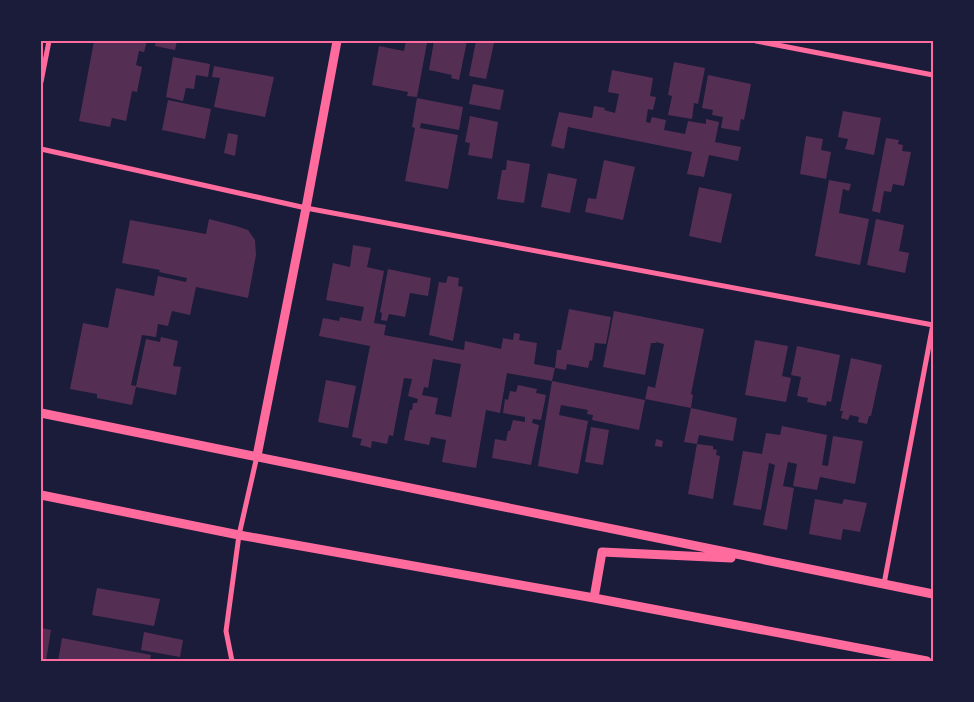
<svg xmlns="http://www.w3.org/2000/svg" width="974" height="702" viewBox="0 0 974 702" font-family="'PT Sans',sans-serif">
  <style>
    .building { fill: #542f53; fill-rule: evenodd }
    .lines { fill: none; stroke-linecap: round; stroke-linejoin: round }
    .minor { stroke: #ff6b9d; stroke-width: 5 }
    .tertiary { stroke: #ff6b9d; stroke-width: 9 }
    .neatline { fill: none; stroke: #ff6b9d; stroke-width: 2 }
  </style>
  <rect width="100%" height="100%" fill="#1b1b3a"/>
  <path class="building" d="M94,41H147L144,52L139,51L136,65L142,67L137,92L132,91L126,121L112,118L110,127L79,121Z
    M156,41H177L175,50L155,46Z
    M406,41H419L427,43L417,97L407,96L408,92L372,85L379,46L404,51Z
    M434,41H467L459,80L451,78L452,75L429,70Z
    M476,41L494,43L486,79L469,76Z
    M173,57L210,64L208,77L196,75L194,89L186,88L183,101L166,97Z
    M674,62L705,68L698,104L694,103L692,119L668,115L672,96L668,95Z
    M214,66L274,77L265,117L214,107L220,78L212,77Z
    M612,70L653,78L650,96L656,97L653,110L648,109L646,122L650,123L652,117L666,120L664,130L685,134L688,121L706,124V119L719,122L715,142L741,147L738,161L709,155L704,177L687,174L692,152L568,127L564,149L551,146L559,112L592,118L594,106L605,108L604,110L615,113L619,94L608,92Z
    M708,75L751,84L744,120L741,119L739,131L721,128L723,117L712,115L713,110L702,108Z
    M473,84L504,90L500,110L469,104Z
    M417,98L463,107L459,130L421,123L420,128L458,135L448,189L405,181L415,128L412,127Z
    M168,100L211,109L205,139L162,130Z
    M843,111L881,118L874,155L845,149L848,139L838,137Z
    M470,116L498,122L492,159L468,155L470,143L465,142Z
    M228,133L238,135L235,156L224,153Z
    M806,136L823,139L821,150L831,152L826,179L800,174Z
    M886,138L899,140L898,144L903,145L902,151L911,152L904,186L893,184L891,192L884,191L880,213L872,211Z
    M507,160L530,164L524,203L497,199L502,170H506Z
    M604,160L635,167L623,220L585,212L588,198L596,199Z
    M548,173L577,179L570,213L541,207Z
    M829,180L851,184L849,191L843,189L839,213L869,219L860,265L815,256Z
    M699,187L732,194L721,243L689,236Z
    M209,219L236,226L248,230L255,240L256,255L248,298L196,287L190,315L172,311L168,326L158,324L156,337L142,335L131,385L136,386L146,339L160,342L161,337L178,341L173,366L181,367L176,395L136,387L132,405L97,398V394L70,389L83,323L108,328L116,288L154,296L158,276L186,282L187,278L159,272L160,270L122,263L130,220L206,234Z
    M876,219L904,225L899,251L909,253L905,273L867,265Z
    M353,245L371,248L367,267L384,271L374,323L386,325L384,335L464,350L465,341L501,349L503,338L513,340L514,333L520,334L519,340L537,343L534,364L555,368L552,381L507,373L500,413L486,410L476,468L442,462L446,440L431,437L429,445L404,440L410,410H412L413,403H417L418,399L408,396L412,379L404,378L393,436L389,435L387,444L372,441L371,448L360,445L362,439L352,437L370,346L319,336L323,318L339,321L340,317L361,321L364,307L326,300L333,263L350,267ZM433,359L461,364L451,417L435,414L438,398L422,395L424,387L428,388Z
    M388,269L431,278L428,296L410,293L405,317L389,314L387,321L381,320L382,313L380,312Z
    M448,276L459,278L458,286L463,287L453,341L429,335L439,282L446,283Z
    M569,309L611,317L606,344L595,343L592,361L590,360L588,368L567,364L566,370L555,368L557,350H561Z
    M614,311L704,329L691,394L693,395L691,408L645,399L648,386L655,388L664,344L656,342V343H651L645,375L603,367Z
    M755,340L788,346L782,376L791,378L786,402L745,395Z
    M797,346L840,355L831,402L827,401L826,406L807,402L808,398L797,396L801,377L791,375Z
    M851,358L882,365L871,416H869L867,424L858,422L859,417L850,415L848,420L841,418L843,411H840Z
    M326,380L356,386L348,428L318,422Z
    M552,381L645,400L639,430L592,420L593,415L587,414L588,410L561,405L559,415L588,421L578,474L538,466Z
    M518,385L537,389L536,393L546,395L541,420L533,419L532,423L539,425L531,465L492,458L495,439L506,441L508,431H510L513,420L525,422V417L503,413L505,399L508,400L510,391L516,392Z
    M691,408L737,418L733,441L699,435L697,444L713,446V449L717,450L716,455L720,456L713,499L688,494L697,444L684,442Z
    M782,426L827,435L822,465L828,466L833,436L863,441L855,484L820,477L817,490L793,486L797,464L788,462L783,486L794,488L787,530L763,525L775,465L769,463L761,510L733,505L743,451L762,454L766,433L780,435Z
    M591,427L609,430L603,465L585,462Z
    M656,439L663,441L662,447L655,446Z
    M815,499L842,504L844,499L867,503L860,532L843,529L841,540L809,534Z
    M97,588L160,599L154,626L92,615Z
    M41,628L51,630L46,661H41Z
    M144,632L183,640L180,657L141,650Z
    M62,638L151,655L150,661H58Z"/>
  <g class="lines">
    <path class="minor" d="M756,41L933,75
      M41,82L49,41
      M41,149L306,208L933,325
      M884,584L933,324
      M232,661L226,631L239,535L257,456"/>
    <path class="tertiary" d="M41,413L933,594
      M257,456L306,208L337,41
      M41,495L239,535L594,598L927,661
      M594,598L602,552L731,558"/>
  </g>
  <rect width="974" height="702" fill="none" stroke="#1b1b3a" stroke-width="85"/>
  <rect x="42" y="42" width="890" height="618" class="neatline"/>
</svg>
